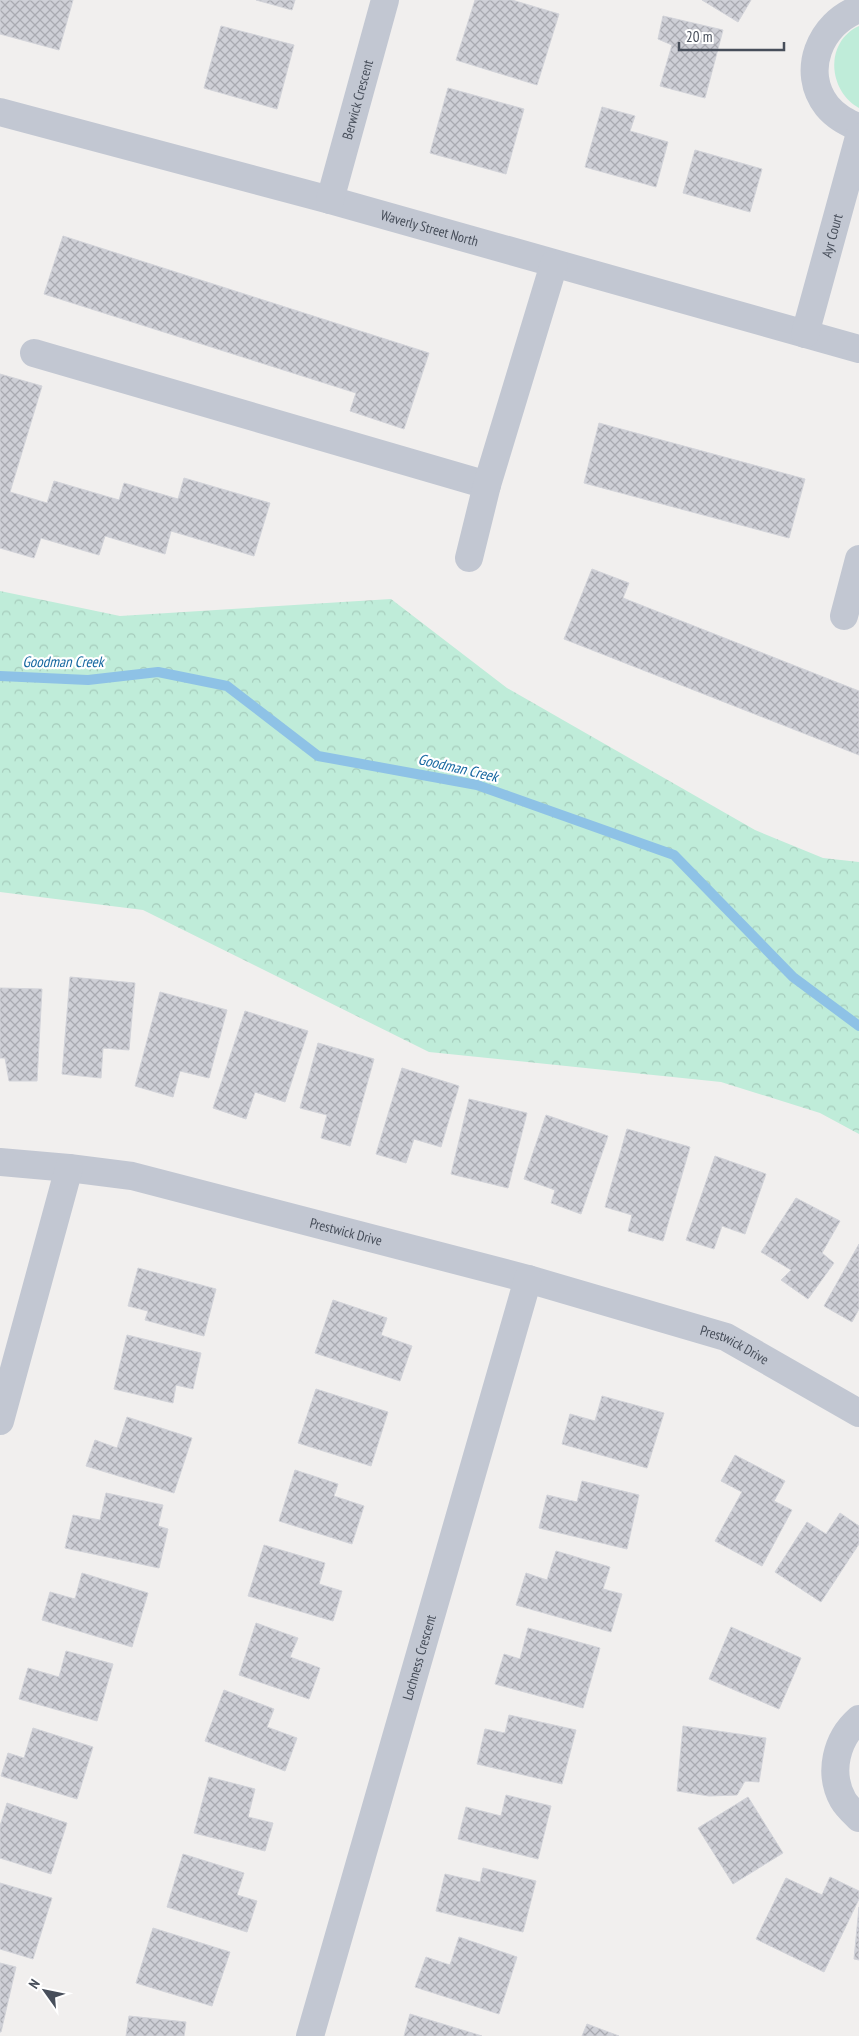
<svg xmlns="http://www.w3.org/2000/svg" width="859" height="2036" viewBox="0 0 859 2036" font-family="'PT Sans Narrow',sans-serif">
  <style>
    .grass { fill: #bfecd9 }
    .forest { fill: url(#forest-crowns) }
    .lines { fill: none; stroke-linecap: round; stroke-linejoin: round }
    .stream { stroke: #8ec2e6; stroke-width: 10 }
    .building { fill: url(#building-cross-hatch); stroke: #d2d3d9 }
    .minor { stroke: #c2c7d2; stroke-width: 28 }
    .labels { text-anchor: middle; stroke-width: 4.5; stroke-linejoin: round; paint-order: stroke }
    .street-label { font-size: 14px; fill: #474e5a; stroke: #fff }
    .water-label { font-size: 15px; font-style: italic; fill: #1567a0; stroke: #fff }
  </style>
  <defs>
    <pattern id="forest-crowns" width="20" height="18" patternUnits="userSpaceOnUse" patternTransform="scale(1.25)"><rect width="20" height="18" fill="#bfecd9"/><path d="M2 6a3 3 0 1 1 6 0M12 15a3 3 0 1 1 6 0" fill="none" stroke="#a6ccbc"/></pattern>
    <pattern id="building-cross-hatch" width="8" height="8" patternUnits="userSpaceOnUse" patternTransform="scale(1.25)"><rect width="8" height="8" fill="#cecfd6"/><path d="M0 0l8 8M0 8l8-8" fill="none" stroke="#a9aab1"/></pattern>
  </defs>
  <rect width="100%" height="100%" fill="#f1efee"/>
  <path class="grass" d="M859,26V108C828,91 824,42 859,26Z"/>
  <path class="forest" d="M0,591L120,616L391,599L507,688L755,830L823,858L859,862V1134L820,1113L721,1082L429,1052L143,910L0,892Z"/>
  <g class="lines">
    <path class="stream" d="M0,676L88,680L158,672L227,686L318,756L477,785L674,855L793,977L859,1026"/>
  </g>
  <path class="building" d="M0,0H73L59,50L0,34Z
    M256,0H295L292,10Z
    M475,0H512L559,14L537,85L456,60Z
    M702,0H751L738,22Z
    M663,16L723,30L705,98L660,86L672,45L658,39Z
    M221,26L294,45L277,109L204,88Z
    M448,88L524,109L506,174L430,153Z
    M602,107L635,116L630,131L668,142L656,187L585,167Z
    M695,150L762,169L750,212L683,193Z
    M63,236L429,353L404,429L350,411L356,393L44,294Z
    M0,374L42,386L10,492L47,503L54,481L119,500L124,483L178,499L184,478L270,503L254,556L171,531L165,554L105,536L99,555L41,538L34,558L0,548Z
    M599,423L805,479L789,538L584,483Z
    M592,569L629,583L623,598L859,691V755L564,639Z
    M70,977L135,983L129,1050L103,1048L101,1078L62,1074Z
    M0,988L42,989L37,1081H9L5,1058H0Z
    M160,992L227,1010L209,1078L180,1071L173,1097L135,1086Z
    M245,1011L308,1031L285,1102L255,1092L246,1119L213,1108Z
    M318,1043L374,1059L350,1146L321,1138L327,1115L300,1108Z
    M402,1068L459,1086L441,1147L414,1139L406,1163L376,1154Z
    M469,1099L527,1113L508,1188L451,1174Z
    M546,1115L608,1136L581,1214L551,1203L555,1190L524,1179Z
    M627,1129L690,1147L663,1241L628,1231L632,1215L605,1207Z
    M715,1156L766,1174L745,1234L722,1226L714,1249L686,1240Z
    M796,1198L840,1221L822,1253L834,1263L808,1299L781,1280L791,1270L761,1252Z
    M859,1244V1309L852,1322L824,1306Z
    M138,1268L216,1289L204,1336L145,1320L148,1311L128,1306Z
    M333,1300L387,1318L381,1335L412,1346L400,1381L315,1353Z
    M127,1335L201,1353L193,1389L176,1385L173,1403L114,1389Z
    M316,1389L388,1412L371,1466L298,1443Z
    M602,1396L664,1413L647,1468L562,1444L570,1414L595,1421Z
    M127,1417L192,1438L174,1493L86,1466L95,1440L117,1448Z
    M735,1455L785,1481L774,1501L792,1510L762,1566L715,1541L742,1492L721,1481Z
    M295,1470L338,1484L334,1496L364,1506L352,1544L279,1521Z
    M582,1481L639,1495L627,1549L539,1528L547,1495L577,1502Z
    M106,1493L163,1505L158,1526L168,1529L159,1568L65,1548L73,1515L100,1520Z
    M840,1513L859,1526V1544L821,1602L775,1572L807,1522L826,1534Z
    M264,1545L325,1563L319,1584L342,1591L333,1621L248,1596Z
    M556,1551L610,1567L603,1589L622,1594L611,1632L516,1605L526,1573L547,1580Z
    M82,1573L148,1593L132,1647L42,1620L50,1592L75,1599Z
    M256,1623L298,1638L290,1657L320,1668L309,1699L239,1675Z
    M731,1627L801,1658L779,1709L709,1679Z
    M528,1628L600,1648L583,1708L495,1684L504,1654L520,1659Z
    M66,1651L113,1664L97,1721L19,1699L28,1668L59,1677Z
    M224,1690L274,1709L267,1727L297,1738L285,1771L205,1741Z
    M509,1715L576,1730L562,1784L477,1764L485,1729L505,1733Z
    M683,1726L766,1738L759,1782L745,1781L737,1795L709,1796L677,1791Z
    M33,1728L93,1747L77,1799L1,1776L8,1753L24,1758Z
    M209,1777L255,1789L248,1817L273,1823L265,1851L194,1833Z
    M506,1795L551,1806L538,1859L458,1839L466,1807L501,1816Z
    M748,1797L783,1853L733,1884L698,1828Z
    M7,1803L67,1823L51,1874L0,1858V1826Z
    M183,1854L244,1873L237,1895L257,1901L247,1932L167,1907Z
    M483,1868L536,1881L523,1932L436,1911L445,1874L480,1882Z
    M830,1877L859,1891V1899L824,1972L756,1939L786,1878L822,1895Z
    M0,1883L52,1898L33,1959L0,1949Z
    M859,1907V1960L854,1959Z
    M153,1928L230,1952L212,2006L136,1983Z
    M459,1937L517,1957L499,2014L415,1987L426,1957L450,1965Z
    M0,1963L16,1967L1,2032H0Z
    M410,2014L482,2036H404Z
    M129,2016L186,2022L184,2036H126Z
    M587,2024L619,2036H582Z"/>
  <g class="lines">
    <g class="minor">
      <path d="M859,9C820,23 800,72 827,106C836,117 847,122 859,128"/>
      <path id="s1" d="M0,112L330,200L859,349"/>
      <path id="s2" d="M330,200L385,0"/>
      <path id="s3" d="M805,334L859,137"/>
      <path d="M34,353L487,485"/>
      <path d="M469,558L487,485L554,264"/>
      <path d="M844,616L859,559"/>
      <path id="s4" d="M0,1162L69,1168L132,1176L528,1279L726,1337L859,1413"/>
      <path d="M0,1421L69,1168"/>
      <path d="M859,1719C836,1739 828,1773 843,1800C847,1807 854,1813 859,1818"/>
      <path id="s5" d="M310,2036L528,1279"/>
    </g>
  </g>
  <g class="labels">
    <g class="street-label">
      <text dy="5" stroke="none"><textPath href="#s2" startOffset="104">Berwick Crescent</textPath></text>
      <text dy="5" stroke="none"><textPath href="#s1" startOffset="445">Waverly Street North</textPath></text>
      <text dy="5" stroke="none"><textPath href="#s3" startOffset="102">Ayr Court</textPath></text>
      <text dy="5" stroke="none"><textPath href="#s4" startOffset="354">Prestwick Drive</textPath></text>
      <text dy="5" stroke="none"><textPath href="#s4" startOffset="759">Prestwick Drive</textPath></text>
      <text dy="5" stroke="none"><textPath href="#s5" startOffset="394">Lochness Crescent</textPath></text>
    </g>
    <g class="water-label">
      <text x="63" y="667">Goodman Creek</text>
      <text transform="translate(458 768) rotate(13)" y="5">Goodman Creek</text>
    </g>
  </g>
  <g transform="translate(45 1991) rotate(303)" stroke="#ffffff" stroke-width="4" paint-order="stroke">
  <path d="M0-4L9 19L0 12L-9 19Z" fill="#474e5a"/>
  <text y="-8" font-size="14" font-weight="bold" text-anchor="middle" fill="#474e5a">N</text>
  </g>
  <path d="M679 42v8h105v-8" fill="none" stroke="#474e5a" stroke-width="2.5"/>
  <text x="686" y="42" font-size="15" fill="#474e5a" stroke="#ffffff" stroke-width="4" paint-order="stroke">20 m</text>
</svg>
